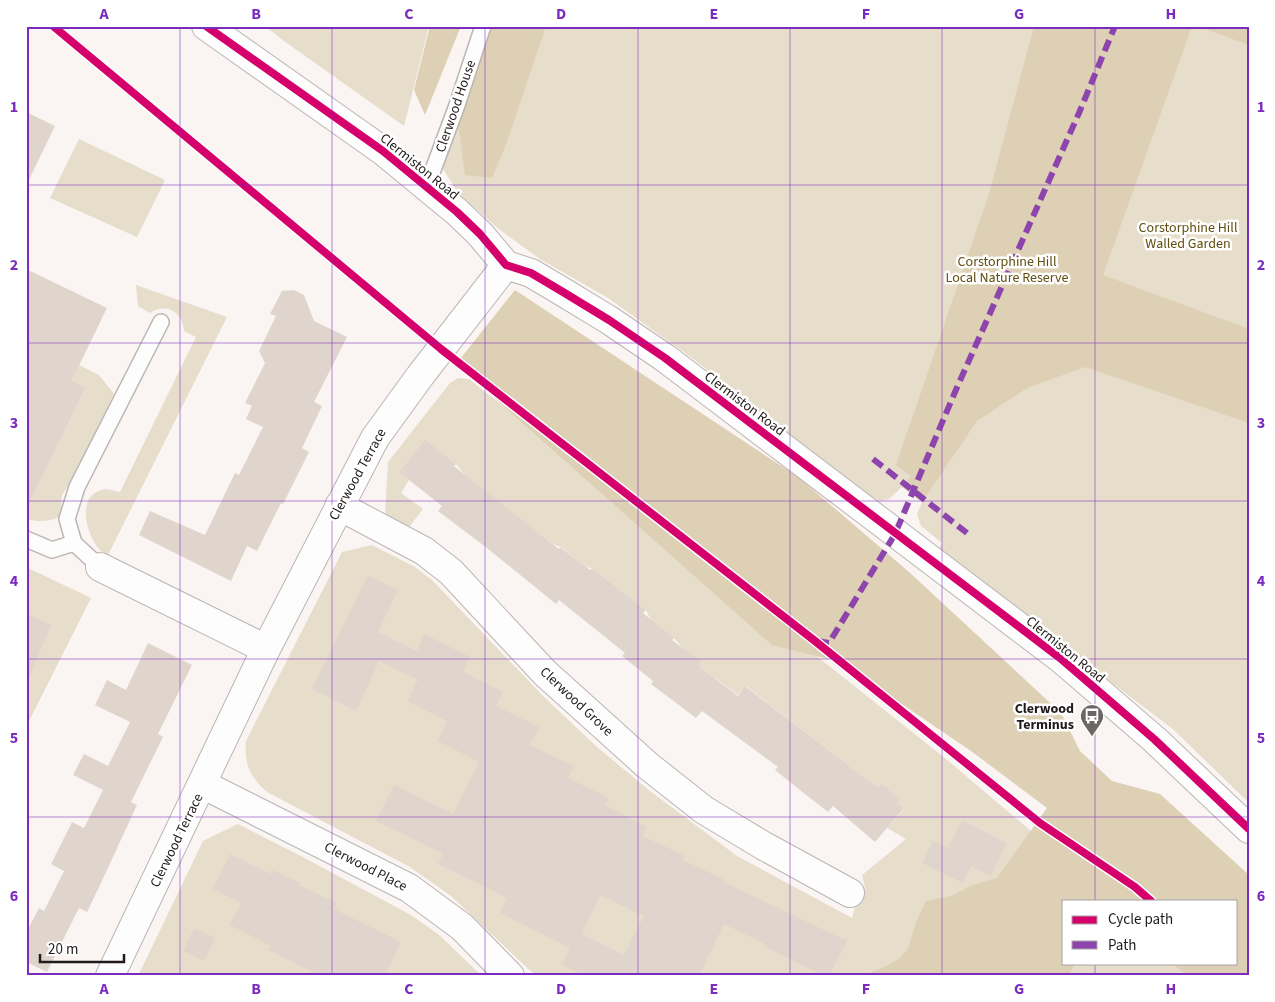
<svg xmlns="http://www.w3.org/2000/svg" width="1275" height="1002" viewBox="0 0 1275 1002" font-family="'Source Sans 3',sans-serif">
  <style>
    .green { fill: #e7ddcb }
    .forest { fill: #ddd0b4 }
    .building { fill: #e0d5cd; fill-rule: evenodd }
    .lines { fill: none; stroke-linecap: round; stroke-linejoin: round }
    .service-casing { stroke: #bbb5b4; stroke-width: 18 }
    .minor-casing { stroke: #bbb5b4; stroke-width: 30 }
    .tertiary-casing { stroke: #bbb5b4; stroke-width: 30 }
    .service { stroke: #fefdfd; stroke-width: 15 }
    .minor { stroke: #fefdfd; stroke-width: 28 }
    .tertiary { stroke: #fefdfd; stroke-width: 28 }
    .quiet { stroke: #8e44ad; stroke-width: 6; stroke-dasharray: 12 6; stroke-linecap: butt }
    .cycleway-casing { stroke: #fff; stroke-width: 11 }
    .cycleway { stroke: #d6006c; stroke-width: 8 }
    .grid { fill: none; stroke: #7b2cbf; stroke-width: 1; stroke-opacity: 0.55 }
    .labels { text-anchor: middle; stroke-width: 5; stroke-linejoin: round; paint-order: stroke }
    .street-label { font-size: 14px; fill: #201b1a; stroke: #fff }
    .park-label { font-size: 14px; fill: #614e10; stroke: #fff }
    .poi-label { font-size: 14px; font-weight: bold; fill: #201b1a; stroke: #fff; text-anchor: end }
    .neatline { fill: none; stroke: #7b2cbf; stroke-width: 2 }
    .grid-label { font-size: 16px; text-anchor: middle; font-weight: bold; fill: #7b2cbf }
  </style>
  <rect width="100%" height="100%" fill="#faf4f2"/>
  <path class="green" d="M265,26H429L404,126L284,41Z
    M483,26H1249V803L1174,730L938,550L942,543L921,526L917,514L922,502L902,487L889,499L880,501L868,495L829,467L696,361L608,298L540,259L500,230L459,194L443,169L456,108Z
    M79,139L165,180L137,237L50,198Z
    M136,285L227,317L108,555C105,553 101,552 99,549C87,535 76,498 101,490C107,488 114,491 120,492L196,337L184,331C183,312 166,302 150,313L138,306Z
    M79,365L99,375L114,394L77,472L62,495L60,517C48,522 39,522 26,519V510L86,387L72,380Z
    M458,378L469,379L946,759L1031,831L970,928L1004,976H536L451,896L410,867L267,792C250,777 244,765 246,741L342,552L372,545L415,567L432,580L545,698L597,747L650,791L737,856L852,918L855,907L865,887L862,875L906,839L887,828L904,809L897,803L746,686L738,695L699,666L674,638L651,620L646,610L592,568L586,567L561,547L553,544L521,520L466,476L456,464L425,439L399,472L409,480L401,493L423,509L409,527L385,515L388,462L450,383Z
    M26,567L91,598L26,727Z
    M238,824L299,855L411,915L438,934L482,976H138L203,841Z
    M1064,963H1180L1195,976H1006Z"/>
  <path class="forest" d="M430,26H461L425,115L414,90Z
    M483,26H546L507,142L492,178L465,175L456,108Z
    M1034,26H1192L1103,275L1249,329V423L1085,367L1027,388L977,421L922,502L902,487L911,476L896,465L989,194Z
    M1197,26H1249V45Z
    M515,290L798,477L909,572L1061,713L1080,751L1112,781L1160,794L1249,875V976H1188L1171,963H1236V901H1064V963H1076L1068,976H862L884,967L900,958L908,949L916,922L926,901L951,896L973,885L997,878L1047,808L971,751L840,662L772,645L456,364Z"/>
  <path class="building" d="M26,112L55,126L26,186Z
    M26,269L107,308L72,380L86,387L26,510Z
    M294,290L304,295L314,321L347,337L314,402L322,406L302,448L309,452L283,504L281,503L257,551L247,546L231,581L139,535L150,511L205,535L235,473L239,475L263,427L246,419L252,406L245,403L265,363L259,351L276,316L270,314L282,291Z
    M425,439L456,464L454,466L526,523L559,549L560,547L590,570L592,568L646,610L643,613L674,638L672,640L702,662L699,666L738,696L745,686L878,788L882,784L900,800L897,803L904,808L875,842L833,806L828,812L805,794L775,770L778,767L702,711L696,718L651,684L653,681L622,656L625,653L559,600L556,604L487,548L438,511L442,506L399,472Z
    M368,575L398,590L378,632L417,651L424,634L470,657L463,672L503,692L496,706L539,727L530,745L574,766L568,778L609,798L605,805L647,827L643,836L685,856L683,860L725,880L724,882L847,941L829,976H824L764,946L765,944L724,924L699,976H585L562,965L570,948L500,913L507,898L438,864L443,854L376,821L394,785L453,814L479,762L438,741L447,721L407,701L418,680L379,661L356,711L312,689ZM600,895L644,916L624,955L582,934Z
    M26,613L51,625L27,683H26Z
    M148,643L192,665L158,734L163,737L131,802L137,805L100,885L87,912L79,908L47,972L26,962V933L39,908L44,911L64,871L51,864L72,822L84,828L103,790L73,775L84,754L108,766L130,722L95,705L107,680L126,690Z
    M962,820L1007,843L991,876L971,866L963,883L922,863L933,841L948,848Z
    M230,854L271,874L273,870L300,883L299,885L337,903L334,909L401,942L385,976H321L269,950L271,946L230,925L241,903L213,889Z
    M194,928L215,938L204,961L183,951Z"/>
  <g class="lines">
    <g class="service-casing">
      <path id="service" d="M427,186L456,108L483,26
        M26,539L52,550L74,543
        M100,567L74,543L67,519L77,487L161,322"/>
    </g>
    <g class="minor-casing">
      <path id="minor" d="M339,506L424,551L451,572L545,673L647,765L704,810L764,846L850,893
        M100,567L266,649
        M202,784L409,888L462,927L510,976
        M110,976L266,649L375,438L420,376L506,265"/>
    </g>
    <g class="tertiary-casing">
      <path id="tertiary" d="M206,26L383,151L457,212L480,234L506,265L531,273L563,292L609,320L665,358L1060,658L1154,739L1249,829"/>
    </g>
    <use href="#service" class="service"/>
    <use href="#minor" class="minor"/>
    <use href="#tertiary" class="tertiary"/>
    <path class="quiet" d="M873,459L967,533
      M817,641L829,643L895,534L955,392L1079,113L1115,26"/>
    <g class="cycleway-casing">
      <path id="cycleway" d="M53,26L441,349L815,641L1040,823L1135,887L1151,901
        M206,26L383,151L457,212L480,234L506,265L531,273L563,292L609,320L665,358L1060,658L1154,739L1249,829"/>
    </g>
    <use href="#cycleway" class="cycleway"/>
  </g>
  <path class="grid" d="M180,26V976M332,26V976M485,26V976M638,26V976M790,26V976M942,26V976M1095,26V901M26,185H1249M26,343H1249M26,501H1249M26,659H1249M26,817H1249M1095,963V976"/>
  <defs>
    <g id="bus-pin" transform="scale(1.25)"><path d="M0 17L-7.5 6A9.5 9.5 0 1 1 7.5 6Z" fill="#6c6766" stroke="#fff"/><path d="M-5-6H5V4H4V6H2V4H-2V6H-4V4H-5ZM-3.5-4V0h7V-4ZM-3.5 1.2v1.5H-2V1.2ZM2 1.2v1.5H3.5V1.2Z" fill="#fff"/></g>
  </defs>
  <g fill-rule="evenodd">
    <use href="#bus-pin" x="1092" y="716"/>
  </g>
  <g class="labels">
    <g class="street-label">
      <text transform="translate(455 106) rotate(-71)" y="5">Clerwood House</text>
      <text transform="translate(420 166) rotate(39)" y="5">Clermiston Road</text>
      <text transform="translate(745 403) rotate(37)" y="5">Clermiston Road</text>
      <text transform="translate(357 474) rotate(-61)" y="5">Clerwood Terrace</text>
      <text transform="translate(1066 649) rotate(39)" y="5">Clermiston Road</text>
      <text transform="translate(577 701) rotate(43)" y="5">Clerwood Grove</text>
      <text transform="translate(176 840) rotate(-64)" y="5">Clerwood Terrace</text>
      <text transform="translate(366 866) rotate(27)" y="5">Clerwood Place</text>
    </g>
    <g class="park-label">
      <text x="1188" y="232">Corstorphine Hill<tspan x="1188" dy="16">Walled Garden</tspan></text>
      <text x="1007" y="266">Corstorphine Hill<tspan x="1007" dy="16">Local Nature Reserve</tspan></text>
    </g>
    <g class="poi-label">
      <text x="1074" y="713">Clerwood<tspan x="1074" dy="16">Terminus</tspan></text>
    </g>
  </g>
  <rect width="1275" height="1002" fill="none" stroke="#ffffff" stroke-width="55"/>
  <rect x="1062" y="900" width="175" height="65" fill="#ffffff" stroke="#a6a4a3"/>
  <rect x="1072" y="916" width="25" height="8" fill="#d6006c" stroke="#a6a4a3"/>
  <text x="1108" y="924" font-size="15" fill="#201b1a">Cycle path</text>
  <rect x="1072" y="941" width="25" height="8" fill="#8e44ad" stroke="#a6a4a3"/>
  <text x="1108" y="950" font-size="15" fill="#201b1a">Path</text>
  <path d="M40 954v8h84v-8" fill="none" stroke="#201b1a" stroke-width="2.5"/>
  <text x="48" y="954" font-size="15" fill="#201b1a" stroke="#ffffff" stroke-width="4" paint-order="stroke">20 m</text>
  <rect x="28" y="28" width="1220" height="946" class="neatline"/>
  <g class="grid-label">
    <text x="104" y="19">A</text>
    <text x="256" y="19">B</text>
    <text x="409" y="19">C</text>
    <text x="561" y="19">D</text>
    <text x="714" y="19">E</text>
    <text x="866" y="19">F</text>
    <text x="1019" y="19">G</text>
    <text x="1171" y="19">H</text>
    <text x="14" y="112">1</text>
    <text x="1261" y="112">1</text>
    <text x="14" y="270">2</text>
    <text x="1261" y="270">2</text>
    <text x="14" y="428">3</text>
    <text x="1261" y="428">3</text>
    <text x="14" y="586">4</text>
    <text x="1261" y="586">4</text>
    <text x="14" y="743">5</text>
    <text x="1261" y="743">5</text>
    <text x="14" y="901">6</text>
    <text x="1261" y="901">6</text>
    <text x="104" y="994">A</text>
    <text x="256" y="994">B</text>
    <text x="409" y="994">C</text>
    <text x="561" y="994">D</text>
    <text x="714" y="994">E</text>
    <text x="866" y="994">F</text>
    <text x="1019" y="994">G</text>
    <text x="1171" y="994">H</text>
  </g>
</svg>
